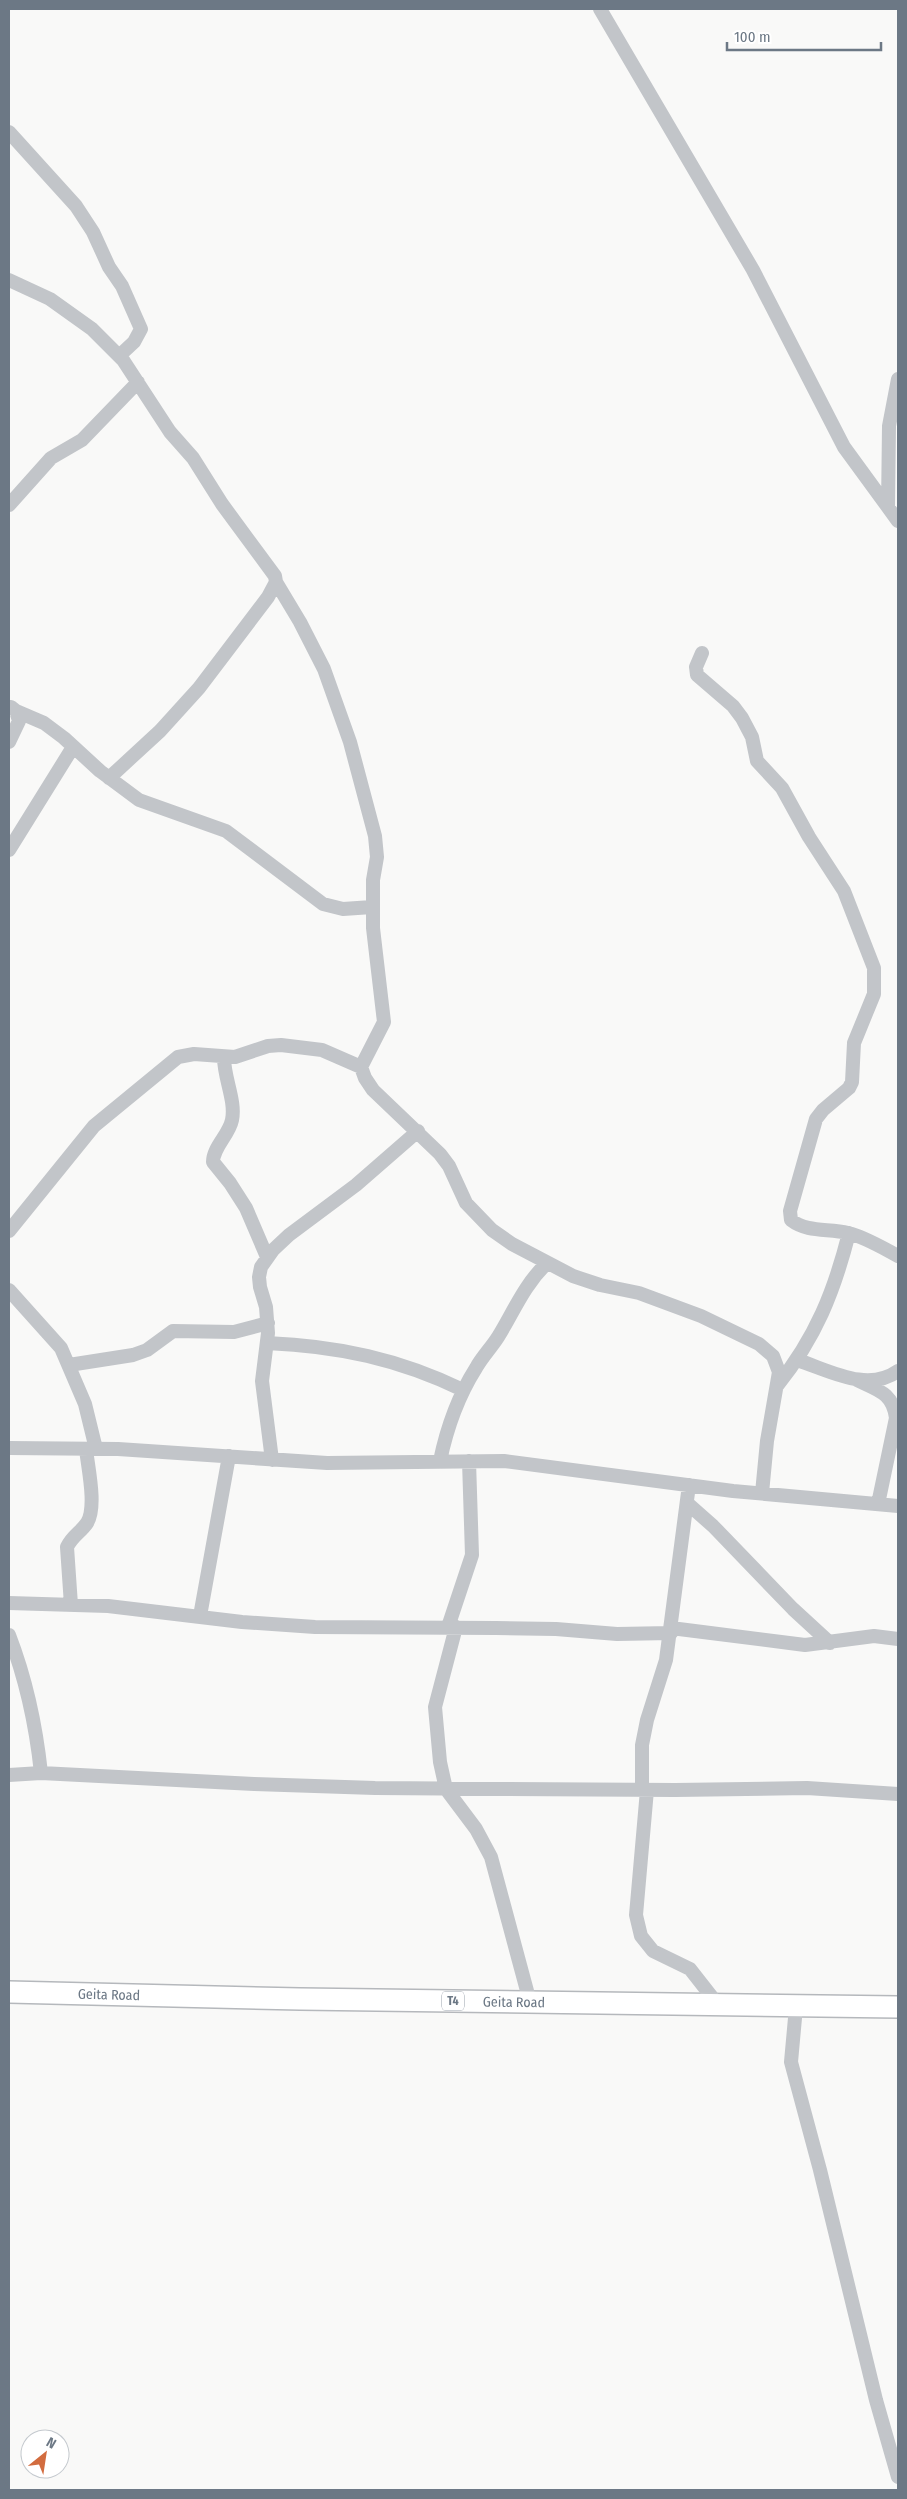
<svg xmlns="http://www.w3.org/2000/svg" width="907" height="2499" viewBox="0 0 907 2499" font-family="'Fira Sans Condensed',sans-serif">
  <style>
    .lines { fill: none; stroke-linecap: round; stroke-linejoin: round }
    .highway-casing { stroke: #b5b8bc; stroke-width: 24 }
    .minor { stroke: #c2c5c9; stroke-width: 14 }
    .highway { stroke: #fff; stroke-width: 21 }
    .labels { text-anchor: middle; stroke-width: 5; stroke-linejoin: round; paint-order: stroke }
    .shield { fill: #fff; stroke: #98a0aa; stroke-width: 1 }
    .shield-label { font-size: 12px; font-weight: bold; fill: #6c7885 }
    .street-label { font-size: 14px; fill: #6c7885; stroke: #fff }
  </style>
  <rect width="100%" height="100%" fill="#f9f9f8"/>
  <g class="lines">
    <g class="highway-casing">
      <g id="highway">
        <path id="s1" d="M9,1992L300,1999L898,2007"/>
      </g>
    </g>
    <path class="minor" d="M600,9L753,270L844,447L898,521
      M9,132L76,206L93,232L109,267L122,286L141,329L134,342L119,356
      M9,280L50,299L92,329L123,360L170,432L193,458L222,504L275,576L276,582L268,597L199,688L160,731L109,778
      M9,505L51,458L82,440L138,382
      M888,507L889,426L898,379
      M276,582L300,622L324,669L350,742L375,836L377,857L373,880V928L384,1022L361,1067L365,1078L373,1090L440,1154L449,1166L466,1203L492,1230L512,1244L573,1276L600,1285L639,1293L701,1316L759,1344L773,1356L779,1372L767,1441L762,1493
      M702,653L696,667L697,675L733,706L742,718L752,737L757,761L782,788L809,837L844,891L874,968V994L854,1043L852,1082L849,1088L823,1110L816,1119L790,1211L791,1220C808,1233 828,1228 848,1233C865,1237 883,1248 898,1256
      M16,711L44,723L64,738L100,771L139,800L226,831L323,904L343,909L372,907
      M9,742L19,721L16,711L11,707
      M9,850L73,747
      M224,1058C224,1078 236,1101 232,1120C229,1135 213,1147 213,1162L230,1183L246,1208L267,1257
      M9,1231L94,1126L178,1057L194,1054L235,1057L268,1046L281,1045L322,1050L361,1067
      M9,1290L61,1348L85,1404L96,1449
      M267,1343C338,1346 399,1359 463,1390
      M797,1360C829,1370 867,1393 898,1371
      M69,1365L133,1355L147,1350L173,1331L234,1332L268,1323
      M857,1380C878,1390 893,1393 896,1418L878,1504
      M777,1386C816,1337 834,1292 849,1233
      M9,1448L118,1449L327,1463L504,1461L733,1491L898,1506
      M272,1460L262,1381L268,1333L266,1307L260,1287L259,1277L261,1267L273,1250L289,1235L356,1185L418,1131
      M440,1461C447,1427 457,1398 476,1368C482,1357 491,1348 498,1337C514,1311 524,1285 547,1263
      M687,1503L713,1526L793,1609L830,1643
      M9,1603L108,1606L242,1622L315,1627L496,1628L556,1629L617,1634L671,1633
      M71,1605L67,1547C72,1536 81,1532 87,1523C97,1507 88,1468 86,1449
      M200,1616L229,1456
      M448,1627L472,1555L469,1461
      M456,1627L435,1707L440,1762L446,1789L476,1829L491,1857L530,2002
      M671,1628L805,1645L874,1636L898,1639
      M9,1635C26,1679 36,1726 41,1773
      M9,1775L41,1773L254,1784L375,1788L675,1790L807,1788L898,1794
      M642,1790V1745L647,1720L666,1660L689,1485
      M647,1790L636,1915L641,1936L653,1951L690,1969L719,2006
      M796,2007L791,2062L820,2170L876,2400L898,2477"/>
    <use href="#highway" class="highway"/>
  </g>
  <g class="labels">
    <rect class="shield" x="442" y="1991.5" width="22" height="19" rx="4"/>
    <g class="shield-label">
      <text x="453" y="2005">T4</text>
    </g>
    <g class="street-label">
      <text dy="5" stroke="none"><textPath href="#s1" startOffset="100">Geita Road</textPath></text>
      <text dy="5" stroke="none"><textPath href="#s1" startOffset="505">Geita Road</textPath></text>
    </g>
  </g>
  <rect width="907" height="2499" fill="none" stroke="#6c7885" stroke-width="20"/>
  <g transform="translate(45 2454) rotate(30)"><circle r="24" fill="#ffffff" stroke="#c4c9ce"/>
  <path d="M0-4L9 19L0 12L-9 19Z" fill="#d26c3f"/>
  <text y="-8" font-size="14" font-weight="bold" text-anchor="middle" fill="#6c7885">N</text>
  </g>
  <path d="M727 42v8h154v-8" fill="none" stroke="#6c7885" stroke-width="2.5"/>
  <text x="734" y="42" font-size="15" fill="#6c7885" stroke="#ffffff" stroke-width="4" paint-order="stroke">100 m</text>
</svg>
